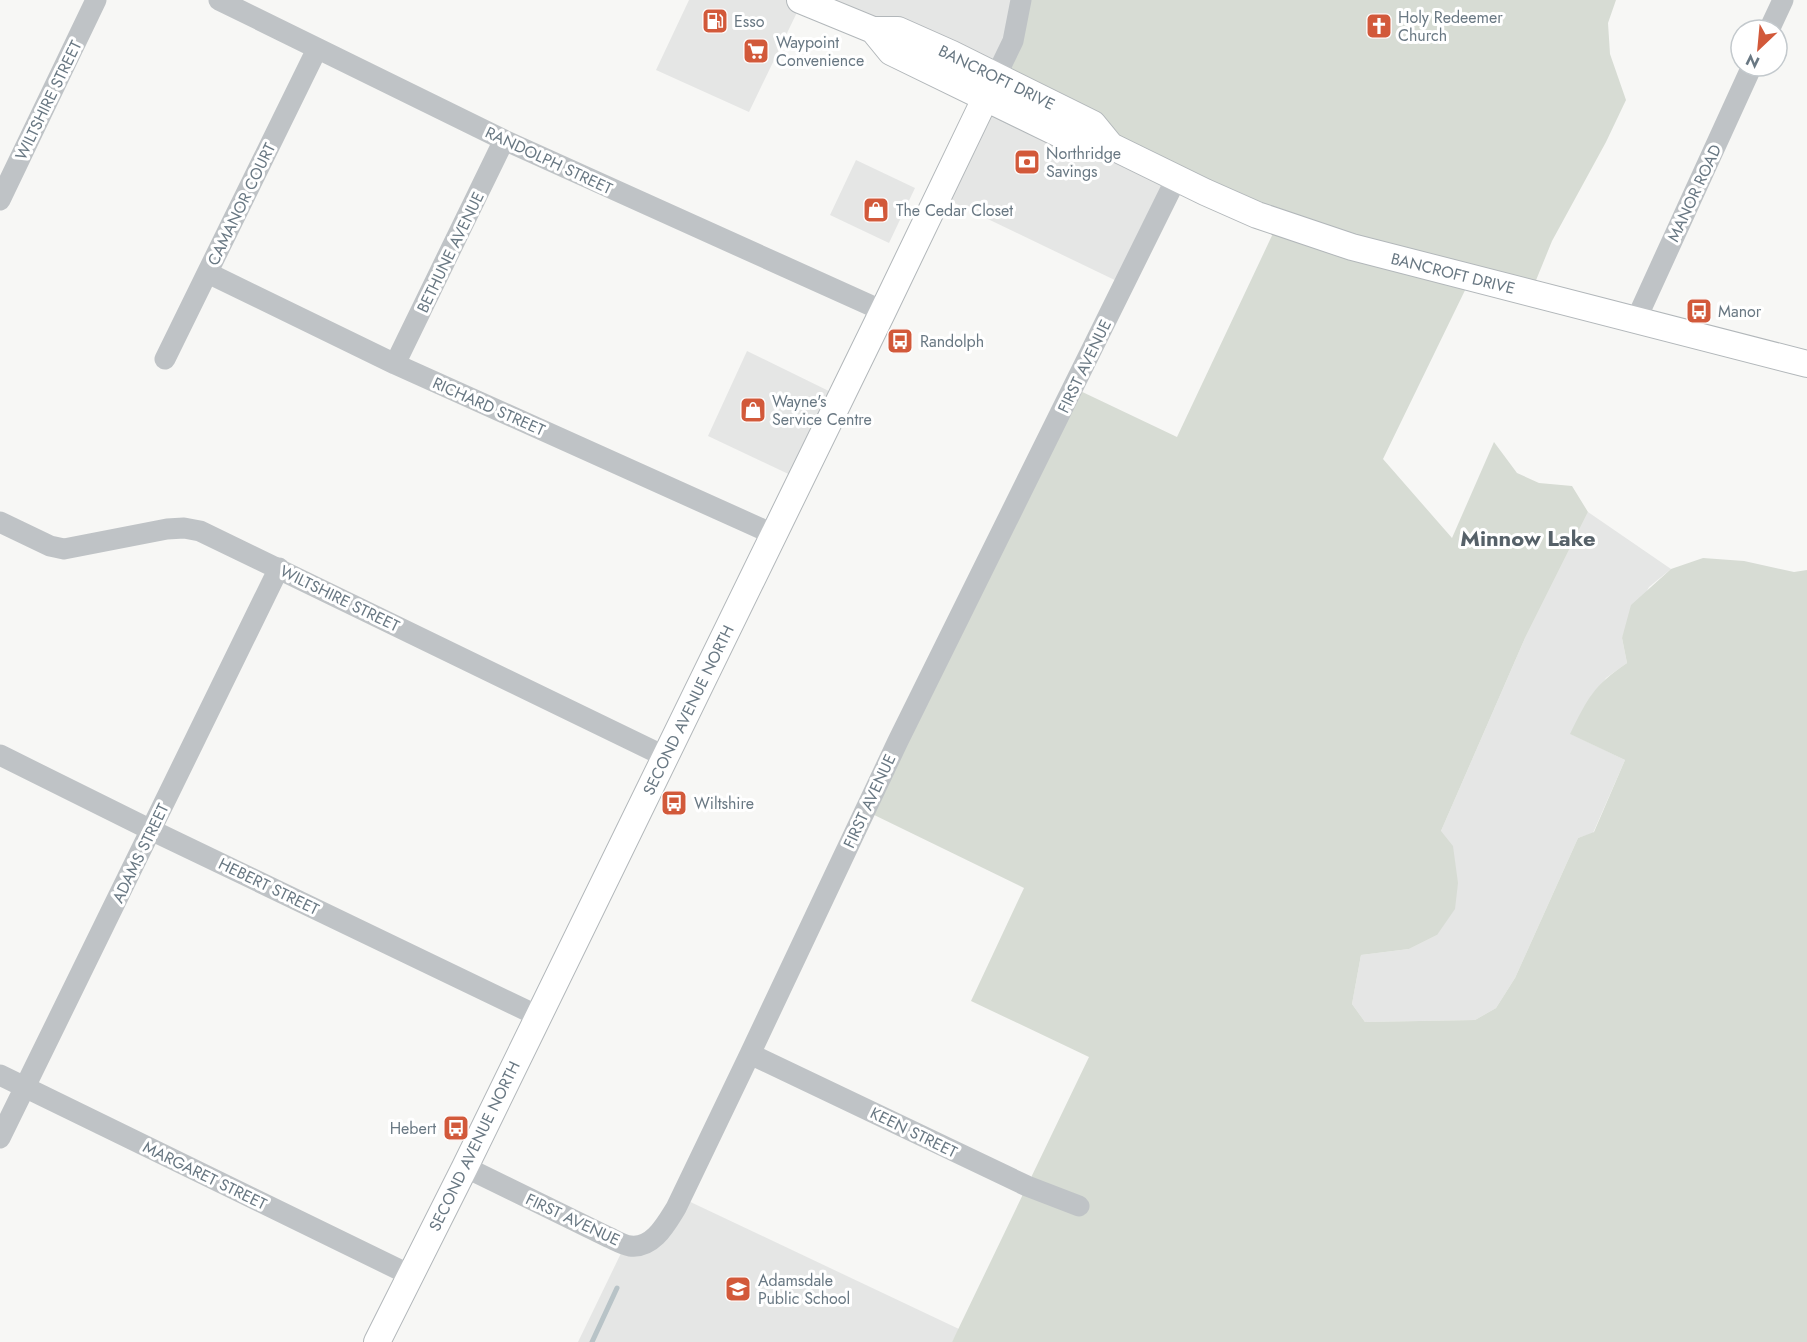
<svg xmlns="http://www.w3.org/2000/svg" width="1807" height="1342" viewBox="0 0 1807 1342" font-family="Jost,sans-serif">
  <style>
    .built { fill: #e5e6e5 }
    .green { fill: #d7dcd4 }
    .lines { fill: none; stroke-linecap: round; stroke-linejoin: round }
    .stream { stroke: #b8c3c7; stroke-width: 5 }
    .major-casing { stroke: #b2b7ba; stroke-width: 28 }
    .minor { stroke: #bfc3c6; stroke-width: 21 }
    .major { stroke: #fff; stroke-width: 26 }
    .labels { text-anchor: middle; stroke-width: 6; stroke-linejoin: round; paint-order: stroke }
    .poi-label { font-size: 16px; fill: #697883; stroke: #fff; text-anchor: start }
    .street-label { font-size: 16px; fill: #697883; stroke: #fff }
    .district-label { font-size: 22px; font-weight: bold; fill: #566169; stroke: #fff }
  </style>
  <rect width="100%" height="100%" fill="#f7f7f5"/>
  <path class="built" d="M689,0H1022L998,75L802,2L749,112L656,70Z
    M985,100L1176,178L1123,284L940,196Z
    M856,160L915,188L889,243L830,215Z
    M747,351L839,396L799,479L708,436Z
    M1588,512L1671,569L1649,587L1622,638L1627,663L1606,678L1571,734L1625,760L1593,833L1578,838L1515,978L1496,1008L1475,1020L1365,1022L1352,1004L1361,955L1409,949L1437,935L1441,831L1525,638Z
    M682,1198L959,1329L952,1342H578L625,1245L632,1248Z"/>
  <path class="green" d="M1022,0H1616L1608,23L1610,54L1626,100L1606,142L1552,241L1530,295L1470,280L1383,459L1452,538L1494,442L1517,473L1539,483L1572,486L1588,512L1525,638L1441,831L1453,846L1458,883L1455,909L1437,935L1409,949L1361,955L1352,1004L1365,1022L1475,1020L1496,1008L1515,978L1578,838L1594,832L1625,760L1570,734C1588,698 1593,686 1627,663L1622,638L1631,605L1671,569L1703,558L1744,561L1794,572L1807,570V1342H952L1089,1057L971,1001L1024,888L866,811L1074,388L1177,437L1277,225L998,75Z"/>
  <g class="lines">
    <path class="stream" d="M592,1342L617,1288"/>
    <g class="major-casing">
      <path id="major" d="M800,0L873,30H898L952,54L1093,124L1111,146
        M873,30L891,52L1082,145L1111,146L1205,192L1257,215L1352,247L1807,364
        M377,1342L465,1167L883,311L996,76"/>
    </g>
    <path class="minor" d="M219,0L504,140L883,311
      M1769,30L1783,0
      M996,76L1013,41L1021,0
      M0,200L96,0
      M208,273L395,364L773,534
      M1636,320L1752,66
      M165,359L317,49
      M395,364L504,140
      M0,522L50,546L64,549L167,529L184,528L200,531L666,757
      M0,755L151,830L538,1016
      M750,1054L1027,1186L1079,1206
      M0,1075L410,1275
      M0,1138L279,568
      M465,1167L608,1237C615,1240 623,1245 630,1246C653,1249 666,1224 676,1208L750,1054L898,741L1177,177"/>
    <use href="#major" class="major"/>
  </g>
  <defs>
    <g id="fuel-square" transform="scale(1.35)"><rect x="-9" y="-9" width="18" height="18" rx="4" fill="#d2593a" stroke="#fff"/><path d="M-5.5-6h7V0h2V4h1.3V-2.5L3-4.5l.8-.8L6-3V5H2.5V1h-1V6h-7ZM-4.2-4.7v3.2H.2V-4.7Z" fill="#fff"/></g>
    <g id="church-square" transform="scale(1.35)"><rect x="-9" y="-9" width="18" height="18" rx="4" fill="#d2593a" stroke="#fff"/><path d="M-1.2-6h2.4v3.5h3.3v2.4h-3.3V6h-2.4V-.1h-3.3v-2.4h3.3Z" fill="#fff"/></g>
    <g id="supermarket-square" transform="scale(1.35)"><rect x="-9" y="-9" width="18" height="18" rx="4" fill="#d2593a" stroke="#fff"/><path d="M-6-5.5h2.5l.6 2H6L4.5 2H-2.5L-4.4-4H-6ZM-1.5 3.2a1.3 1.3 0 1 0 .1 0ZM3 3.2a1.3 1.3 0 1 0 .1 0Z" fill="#fff"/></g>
    <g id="bank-square" transform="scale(1.35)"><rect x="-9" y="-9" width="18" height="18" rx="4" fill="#d2593a" stroke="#fff"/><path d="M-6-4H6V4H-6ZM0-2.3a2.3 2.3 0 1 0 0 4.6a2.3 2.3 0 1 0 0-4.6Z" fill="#fff"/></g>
    <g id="shop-square" transform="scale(1.35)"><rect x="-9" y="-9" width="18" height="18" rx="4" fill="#d2593a" stroke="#fff"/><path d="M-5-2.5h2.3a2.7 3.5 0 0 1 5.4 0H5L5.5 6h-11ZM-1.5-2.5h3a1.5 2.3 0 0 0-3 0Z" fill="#fff"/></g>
    <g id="bus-square" transform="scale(1.35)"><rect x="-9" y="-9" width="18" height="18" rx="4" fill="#d2593a" stroke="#fff"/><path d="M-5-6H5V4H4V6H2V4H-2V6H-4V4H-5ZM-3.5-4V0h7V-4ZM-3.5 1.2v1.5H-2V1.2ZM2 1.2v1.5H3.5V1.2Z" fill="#fff"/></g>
    <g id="school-square" transform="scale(1.35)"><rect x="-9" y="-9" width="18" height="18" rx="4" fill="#d2593a" stroke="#fff"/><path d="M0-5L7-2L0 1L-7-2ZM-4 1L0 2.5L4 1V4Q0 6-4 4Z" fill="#fff"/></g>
  </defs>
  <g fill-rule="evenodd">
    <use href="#fuel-square" x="715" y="21"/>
    <use href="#church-square" x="1379" y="26"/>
    <use href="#supermarket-square" x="756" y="51"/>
    <use href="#bank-square" x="1027" y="162"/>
    <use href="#shop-square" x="876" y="210"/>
    <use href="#bus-square" x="1699" y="311"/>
    <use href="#bus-square" x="900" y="341"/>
    <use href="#shop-square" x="753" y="410"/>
    <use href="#bus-square" x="674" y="803"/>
    <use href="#bus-square" x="456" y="1128"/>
    <use href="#school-square" x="738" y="1289"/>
  </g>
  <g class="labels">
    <g class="poi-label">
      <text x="1398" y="23">Holy Redeemer<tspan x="1398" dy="18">Church</tspan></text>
      <text x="734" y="27">Esso</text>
      <text x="776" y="48">Waypoint<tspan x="776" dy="18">Convenience</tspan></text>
      <text x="1046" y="159">Northridge<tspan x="1046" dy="18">Savings</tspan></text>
      <text x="896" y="216">The Cedar Closet</text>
      <text x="1718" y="317">Manor</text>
      <text x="920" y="347">Randolph</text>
      <text x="772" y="407">Wayne's<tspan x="772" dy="18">Service Centre</tspan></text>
      <text x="694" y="809">Wiltshire</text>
      <text x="436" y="1134" text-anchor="end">Hebert</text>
      <text x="758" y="1286">Adamsdale<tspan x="758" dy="18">Public School</tspan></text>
    </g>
    <g class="street-label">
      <text transform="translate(997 77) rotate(26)" y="6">BANCROFT DRIVE</text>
      <text transform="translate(48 100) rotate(-64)" y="6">WILTSHIRE STREET</text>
      <text transform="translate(549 160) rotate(25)" y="6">RANDOLPH STREET</text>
      <text transform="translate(1694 193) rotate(-65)" y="6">MANOR ROAD</text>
      <text transform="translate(241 204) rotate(-64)" y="6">CAMANOR COURT</text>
      <text transform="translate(450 252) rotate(-64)" y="6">BETHUNE AVENUE</text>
      <text transform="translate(1453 273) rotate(14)" y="6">BANCROFT DRIVE</text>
      <text transform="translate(1084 366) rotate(-64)" y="6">FIRST AVENUE</text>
      <text transform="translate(489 406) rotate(24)" y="6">RICHARD STREET</text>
      <text transform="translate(340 598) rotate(26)" y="6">WILTSHIRE STREET</text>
      <text transform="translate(688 710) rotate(-64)" y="6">SECOND AVENUE NORTH</text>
      <text transform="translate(869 801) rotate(-65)" y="6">FIRST AVENUE</text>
      <text transform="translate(140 853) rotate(-64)" y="6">ADAMS STREET</text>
      <text transform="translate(269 886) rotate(26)" y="6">HEBERT STREET</text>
      <text transform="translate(914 1132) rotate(26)" y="6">KEEN STREET</text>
      <text transform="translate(474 1146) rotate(-64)" y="6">SECOND AVENUE NORTH</text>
      <text transform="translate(205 1175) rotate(26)" y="6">MARGARET STREET</text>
      <text transform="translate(573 1219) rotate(25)" y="6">FIRST AVENUE</text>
    </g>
    <g class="district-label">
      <text x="1528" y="546">Minnow Lake</text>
    </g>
  </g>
  <g transform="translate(1759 48) rotate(206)"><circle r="28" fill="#ffffff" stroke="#c3c9cd" stroke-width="1.5"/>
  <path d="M0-4.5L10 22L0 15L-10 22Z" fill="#d2593a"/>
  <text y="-9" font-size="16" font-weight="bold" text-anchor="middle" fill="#697883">N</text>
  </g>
</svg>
